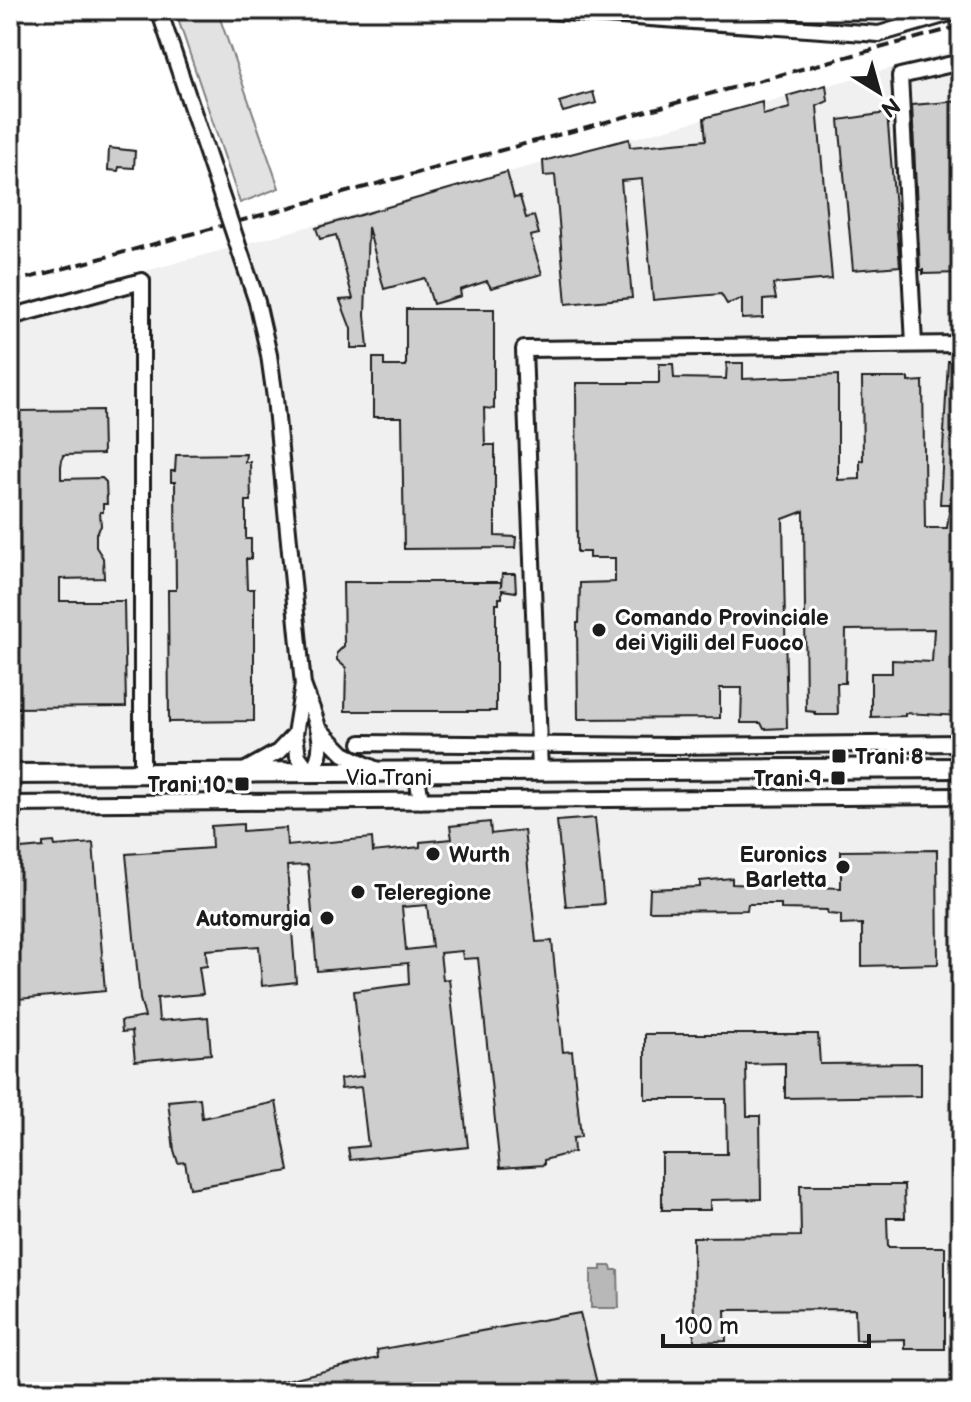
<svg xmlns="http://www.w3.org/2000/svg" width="971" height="1402" viewBox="0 0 971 1402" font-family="'Balsamiq Sans',sans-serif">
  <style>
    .built { fill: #f0f0f0 }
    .green { fill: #e2e2e2; stroke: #7f7f7f; stroke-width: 2 }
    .water { fill: #b8b8b8; stroke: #7a7a7a; stroke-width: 2 }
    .building { fill: #cecece; stroke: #1c1c1c; stroke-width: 2; fill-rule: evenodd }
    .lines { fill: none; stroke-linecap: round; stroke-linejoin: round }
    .minor-casing { stroke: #1c1c1c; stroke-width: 20 }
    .major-casing { stroke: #1c1c1c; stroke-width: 24 }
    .minor { stroke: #fff; stroke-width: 14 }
    .major { stroke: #fff; stroke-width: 18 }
    .rail { stroke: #1c1c1c; stroke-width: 4; stroke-dasharray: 12 6; stroke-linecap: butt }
    .minor-bridge-casing { stroke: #1c1c1c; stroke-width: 20; stroke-linecap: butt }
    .minor-bridge { stroke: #fff; stroke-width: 14 }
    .poi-dot { fill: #1c1c1c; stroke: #fff; stroke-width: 3 }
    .labels { text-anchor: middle; stroke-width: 6; stroke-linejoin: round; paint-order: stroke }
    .poi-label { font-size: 22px; font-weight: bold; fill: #1c1c1c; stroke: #fff; text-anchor: start }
    .street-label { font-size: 22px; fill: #1c1c1c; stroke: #fff }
  </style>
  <rect width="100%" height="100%" fill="#fff"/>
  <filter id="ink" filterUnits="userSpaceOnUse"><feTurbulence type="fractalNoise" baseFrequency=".0125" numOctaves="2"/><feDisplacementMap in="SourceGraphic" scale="16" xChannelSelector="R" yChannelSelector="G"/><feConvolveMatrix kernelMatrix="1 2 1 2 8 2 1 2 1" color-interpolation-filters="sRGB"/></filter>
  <g filter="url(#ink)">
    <path class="built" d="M961,49V1392H10V308Z"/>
    <path class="green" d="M175,10H217L279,188L240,203Z"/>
    <path class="water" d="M601,1266H611L612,1270H618L619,1308H591V1270H601Z"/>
    <path class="building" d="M826,85L828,101L817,106L832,279L773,284L776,299L763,300V318L742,319V299L727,304L721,294L653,300L642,179L621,181L632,298L566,304L555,175L544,176L543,161L629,139L630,147L706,140L704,118L762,102L763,115L790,108L787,96Z
      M593,92L596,103L563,112L559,102Z
      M961,101V273L923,274V270H920L912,105Z
      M887,113L900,266L853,270L839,120Z
      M109,148L135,151L134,168L119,167L118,171L108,170Z
      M507,172L514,198L520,197L526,218L534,216L539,234L530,236L542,274L491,288L487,281L460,290L461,296L433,304L425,278L384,289L368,227L365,315L368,348H351V329L340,300L353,299L336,235L320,239L316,228Z
      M406,309H494V409L484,408L485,445H495V536L516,537L515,548L404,549L402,417H373V358H384V366H406Z
      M948,361H961V716L905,713V716L871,717V673H892V660L932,662L934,629L846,630L845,683H837L838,715H815V712L806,711L804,511L783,519L787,728L764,729L761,723H741L742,688H720V718L578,719L577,623H579L580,583L615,582V558H589V552H577L576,383H659V364H673L674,378L726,379L727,363H743V379L838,375V480L860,479V460L863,461L862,378H908V382L923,381L925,528H947L950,504H940Z
      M102,410L103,454L63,455L61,466V479L102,478L106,482L107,504H103V512H100L101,526L96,534V547L103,558L104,578L60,579V601H124L126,707L11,708L10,455H17V411Z
      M246,454L245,462H250L251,501H246V539H251V559H246L247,589H254V721L169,722L168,590H176L175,482H171V471H175L176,455Z
      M502,574H515L516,592L502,590V598H499V604H496V711H345L346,668L337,660V653L344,646L343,582H501V587Z
      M595,818L604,904L566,907L557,821Z
      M490,822L491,834L524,830L536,942L552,941L563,1052L572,1051L581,1137L573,1138L574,1152L544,1160V1165L500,1168L478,958L463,959L462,951L440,953L443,980L449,979L468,1147L350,1160L348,1148L368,1146L361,1087L341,1089L340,1079L363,1076L354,991L409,984L408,963L317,971L308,865L287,866L296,982L262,986L259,946L206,950L207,966L199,967L203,994L157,998L159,1021L208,1017L211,1054L135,1061L132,1031L122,1032L121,1021L145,1017L140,999L126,854L212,848L211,826L243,824V831L286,828L287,846L372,838L373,852L420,847V842L452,839L450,826ZM427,905L432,947L406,950L402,907Z
      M54,842L55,846L93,843L105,991L18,999L10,899V850L43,847V843Z
      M937,850L938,964L862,966V924L841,925V915L828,914L827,910L781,909V904H748L747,910L649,911L650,889L700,887V881L732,878V884L841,888V851Z
      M645,1034H818L820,1064L921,1063V1096L785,1098V1063L746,1064L747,1116H760L761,1199L710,1200V1210H662V1154H727L726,1099H645Z
      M200,1098L202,1118L276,1102L289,1171L190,1188L185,1162L178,1163L174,1150L168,1101Z
      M800,1185H904L905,1218H887L888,1247H945V1349H905V1339L856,1340L855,1309L725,1310L726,1341L694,1342L693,1237L801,1236Z
      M580,1313L599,1392H254V1388L378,1358L377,1350Z"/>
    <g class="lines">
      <g class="minor-casing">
        <path id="minor" d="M159,10L214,174
          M535,10L879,34L961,10
          M257,302L269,355L275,398L303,685L295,734L298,756L310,772C333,747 312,712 303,685
          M10,317L142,281V773
          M914,344L900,76L961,62
          M321,731L344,754L375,769
          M361,743L673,746L961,743
          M416,770L421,801
          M244,771L278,752L295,734
          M540,771L524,349L961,344
          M10,804L961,796"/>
      </g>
      <g class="major-casing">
        <path id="major" d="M10,774L961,768"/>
      </g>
      <use href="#minor" class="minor"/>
      <use href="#major" class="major"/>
      <path class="rail" d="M10,283L961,26"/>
      <g class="minor-bridge-casing">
        <path id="minor-bridge" d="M214,174L257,302"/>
      </g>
      <use href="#minor-bridge" class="minor-bridge"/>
    </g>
  </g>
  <g class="poi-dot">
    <circle cx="599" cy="630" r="8"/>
    <rect x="831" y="748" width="16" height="16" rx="4"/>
    <rect x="830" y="770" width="16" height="16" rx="4"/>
    <rect x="234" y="776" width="16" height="16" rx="4"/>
    <circle cx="433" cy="854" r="8"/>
    <circle cx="843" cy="867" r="8"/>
    <circle cx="358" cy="892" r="8"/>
    <circle cx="327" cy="918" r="8"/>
  </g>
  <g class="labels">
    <g class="poi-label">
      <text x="615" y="625">Comando Provinciale<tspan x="615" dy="25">dei Vigili del Fuoco</tspan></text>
      <text x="855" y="764">Trani 8</text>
      <text x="822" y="786" text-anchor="end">Trani 9</text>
      <text x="226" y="792" text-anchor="end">Trani 10</text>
      <text x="449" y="862">Wurth</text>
      <text x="827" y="862" text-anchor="end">Euronics<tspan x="827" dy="25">Barletta</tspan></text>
      <text x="374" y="900">Teleregione</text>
      <text x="311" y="926" text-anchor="end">Automurgia</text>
    </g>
    <g class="street-label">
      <text x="389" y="785">Via Trani</text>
    </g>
  </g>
  <rect width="971" height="1402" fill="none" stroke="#fff" stroke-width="40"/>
  <rect x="20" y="20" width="931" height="1362" fill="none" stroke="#1c1c1c" stroke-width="3" filter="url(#ink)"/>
  <g transform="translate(879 92) rotate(143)" stroke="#ffffff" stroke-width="6" paint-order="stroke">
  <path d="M0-6L14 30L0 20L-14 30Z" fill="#1c1c1c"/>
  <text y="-12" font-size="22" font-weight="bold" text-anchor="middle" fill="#1c1c1c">N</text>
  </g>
  <path d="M663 1334v12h206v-12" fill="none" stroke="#1c1c1c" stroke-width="4"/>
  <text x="675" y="1334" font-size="24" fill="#1c1c1c" stroke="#ffffff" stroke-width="6" paint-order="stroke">100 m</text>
</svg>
